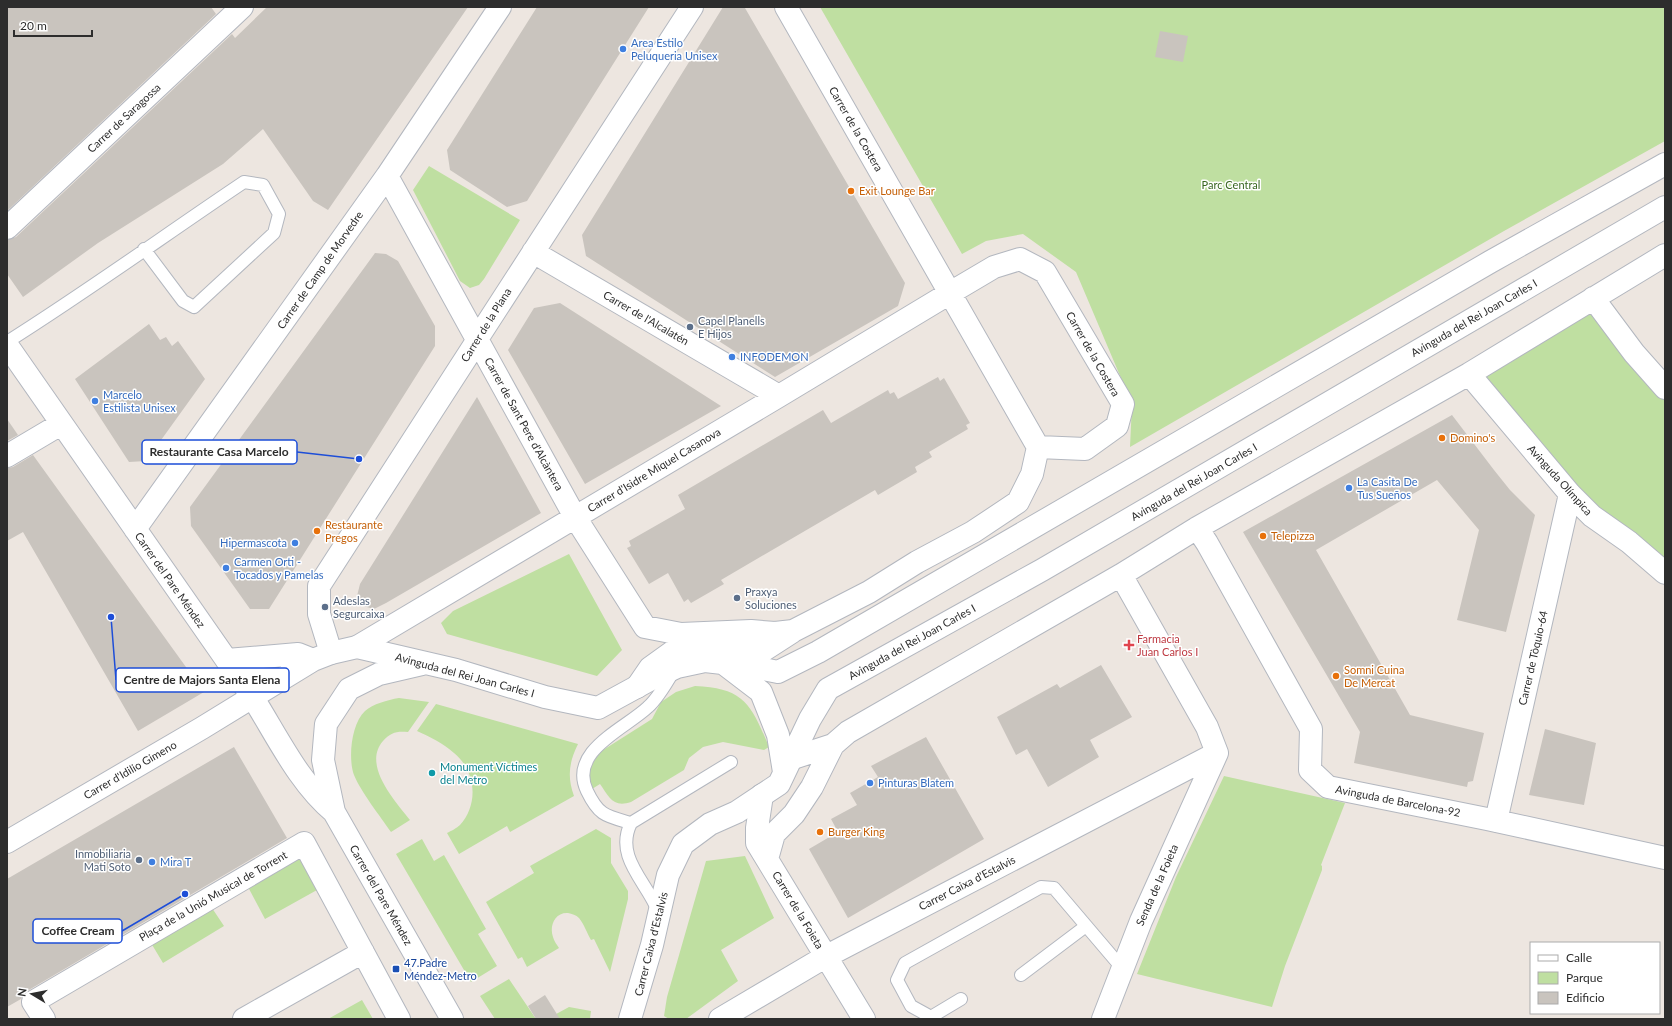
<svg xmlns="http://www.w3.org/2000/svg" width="1672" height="1026" viewBox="0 0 1672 1026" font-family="Lato,sans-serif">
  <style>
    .green { fill: #bfdfa1 }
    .building { fill: #c9c4be }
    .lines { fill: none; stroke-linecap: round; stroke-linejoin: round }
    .lane-casing { stroke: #b3b7bf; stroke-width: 14 }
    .street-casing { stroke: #b3b7bf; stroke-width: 24 }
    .secondary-casing { stroke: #b3b7bf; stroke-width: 24 }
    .lane { stroke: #fff; stroke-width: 12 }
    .street { stroke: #fff; stroke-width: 22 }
    .secondary { stroke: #fff; stroke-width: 22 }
    .shop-dot { fill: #3f7fe0; stroke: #fff; stroke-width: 1.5 }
    .food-dot { fill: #e8710a; stroke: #fff; stroke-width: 1.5 }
    .service-dot { fill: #5c6f8a; stroke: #fff; stroke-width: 1.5 }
    .health-dot { fill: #e0444e; stroke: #fff; stroke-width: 1.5 }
    .culture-dot { fill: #0f9aa8; stroke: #fff; stroke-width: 1.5 }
    .transit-dot { fill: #1a4fb4; stroke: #fff; stroke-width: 1.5 }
    .labels { text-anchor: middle; stroke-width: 3; stroke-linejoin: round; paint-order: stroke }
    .shop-label { font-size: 11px; fill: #366cbe; stroke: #fff; text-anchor: start }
    .street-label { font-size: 11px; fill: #2d2d2d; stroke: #fff }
    .park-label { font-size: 11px; fill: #386620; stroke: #fff }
    .food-label { font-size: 11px; fill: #c56008; stroke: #fff; text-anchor: start }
    .service-label { font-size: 11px; fill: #4e5e75; stroke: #fff; text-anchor: start }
    .health-label { font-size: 11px; fill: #be3a42; stroke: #fff; text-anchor: start }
    .culture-label { font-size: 11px; fill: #0d838f; stroke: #fff; text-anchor: start }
    .transit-label { font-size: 11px; fill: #164399; stroke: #fff; text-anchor: start }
    .leader { fill: none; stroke: #1d4ed8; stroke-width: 1.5 }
    .callout-dot { fill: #1d4ed8; stroke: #fff; stroke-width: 1.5 }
    .callout { fill: #fff; stroke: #1d4ed8; stroke-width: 1.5 }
    .callout-label { font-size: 12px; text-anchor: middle; font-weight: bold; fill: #2d2d2d }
  </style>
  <rect width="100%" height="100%" fill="#ede6e0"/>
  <path class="green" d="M820,7H1665V141L1504,231L1130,447L1132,404L1076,272L1023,234L986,241L962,254Z
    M429,166L520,220L484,279L479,285L470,288L460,281L413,190Z
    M1593,298L1665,388V572L1592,516L1471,379Z
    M569,554L622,650L597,676L447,634L441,623L453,611Z
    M695,686C744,688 751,704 769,747L764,750L723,742L703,747L689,758L684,770L631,802C613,808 609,797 600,784L592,789L588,771L600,752L652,719L661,702L676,692Z
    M399,698L429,702L408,732C397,731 391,732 383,741C362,765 395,801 410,820L391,832C380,816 361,792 354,775C348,759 351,724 365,711C373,704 387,700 399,698Z
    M436,704L578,744C569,762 567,777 574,796L510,832L507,826L459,854L447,833C451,831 457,828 460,825C479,804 476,771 454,753C443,743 430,737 417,731Z
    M1224,776L1345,803L1321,865L1322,866V870L1285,966L1272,1007L1137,974L1176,877Z
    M596,829L611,838V863L628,891V899L610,972L594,939L591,940C587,933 584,924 579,918C576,915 572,914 568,913C555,912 549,926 553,937C554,941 557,945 559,948L527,967L522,957L518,959L486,902L534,873L530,866Z
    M422,839L434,861L444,855L486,929L478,934L497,966L471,982L396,854Z
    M745,856L774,918L721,950L738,981L686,1019H669L664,1016L667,997L706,861Z
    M299,858L317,890L265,919L248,887Z
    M212,908L224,926L163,963L151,943Z
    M509,979L536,1019H495L480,996Z
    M362,1000L373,1019H328Z
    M569,1007L591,1011L590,1019H547Z"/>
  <path class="building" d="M7,7H211L216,14L7,211Z
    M267,7H468L328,210L313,201L263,129L223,164L98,243L23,297L7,274V240L16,237L232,34L235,38Z
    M537,7H649L527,201L507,207L450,170L447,150Z
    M723,7L745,8L905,283L898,306L775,377L586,256L582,235Z
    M1160,31L1188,36L1183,62L1155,57Z
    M375,253L386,254L398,261L435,326V346L269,609H250L191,526L190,507Z
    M560,303L721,406L585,484L508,350L534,308Z
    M149,324L160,340L166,337L172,346L178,341L205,379L146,461L129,462L75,379Z
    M938,377L940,381L944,378L970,423L966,425L968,429L929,452L932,457L915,467L917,472L878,495L875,490L721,580L724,584L691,603L688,599L684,602L668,573L649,584L627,548L631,546L629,541L685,509L678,495L823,410L831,423L888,390L890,394L894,392L898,399Z
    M477,397L541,513L386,603L374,609L363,606L357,596L360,584Z
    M1452,415L1494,470L1510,490L1535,515L1506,632L1457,620L1479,530L1437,480L1316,550L1410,715L1484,733L1473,781L1468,782L1467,787L1354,763L1360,732L1243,532Z
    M7,419L18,435L7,441Z
    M33,455L204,692L138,731L23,532L7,541V468L13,467Z
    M1101,665L1132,717L1090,740L1099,757L1048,787L1027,749L1016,755L997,717L1057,684L1060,688Z
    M1545,729L1596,743L1584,805L1529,795Z
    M926,737L984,839L848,918L809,849L838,832L831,819L857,805L850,793L878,777L871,766Z
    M234,747L287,838L27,991L21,999L7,1007V879Z
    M545,995L560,1019H536L528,1006Z"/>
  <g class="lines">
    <g class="lane-casing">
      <path id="lane" d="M7,342C88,291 165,235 244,182L263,185L279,214L274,233L194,307L183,301L144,249
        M631,823C606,816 599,816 587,791C568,751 625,729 648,707C658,698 666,684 673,672
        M658,911C647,882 614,857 631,823L731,762
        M1021,975L1086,926
        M961,999L931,1017L911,1006L897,980L905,963L1041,887L1054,888L1122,968"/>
    </g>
    <g class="street-casing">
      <path id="street" d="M786,7L1038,447
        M387,176L575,517L645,627L681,634L751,631L775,633L793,631L869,592L917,562L973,532L1018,502L1032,474L1038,447
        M7,228L242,7
        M533,252L779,396
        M1593,298L1634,353L1665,388
        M7,345L253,698
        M1469,374L1570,494L1592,516L1629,542L1665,573
        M7,456L61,424
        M1197,528L1207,543L1311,729L1310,770L1328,787L1487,819L1665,858
        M135,529L387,176L500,7
        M1121,575L1207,727L1217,753
        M357,647L779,396L950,293L994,267L1020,259L1045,272L1123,404L1117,426L1085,449L1038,447
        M331,653L319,614V586L477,341V339L692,7
        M637,687L650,668L675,650L704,652H761L792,632
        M790,759L833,745
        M762,795L757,828V843L864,1019
        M1496,821L1570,494
        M767,859L774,834L794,814L812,787L833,745L848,732L1121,575L1197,528L1469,374L1665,255
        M44,1019L33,1002L304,843L399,1019
        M244,1019L363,952
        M720,1019L825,957L1217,753
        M1103,1019L1141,921L1217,753"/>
    </g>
    <g class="secondary-casing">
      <path id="secondary" d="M227,660L298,654L313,660
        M723,663L761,692L778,735L784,772
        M422,664L379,674L349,689L326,724L323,760L334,812L452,1019
        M253,698C277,736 299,783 334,812
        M7,842L202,728L313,660L331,653L357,647L456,670L545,697L598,708L653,678L677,667L705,661L749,666L778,672L818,652L1490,262L1665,164
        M630,1019L652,945L668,875L683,844L710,824L737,812L779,784L810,719L828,689L1042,570L1665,207"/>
    </g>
    <use href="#lane" class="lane"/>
    <use href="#street" class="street"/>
    <use href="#secondary" class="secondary"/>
  </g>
  <g class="shop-dot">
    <circle cx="623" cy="49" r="4"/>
    <circle cx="732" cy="357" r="4"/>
    <circle cx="95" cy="401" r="4"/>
    <circle cx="1349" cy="488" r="4"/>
    <circle cx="295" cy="543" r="4"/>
    <circle cx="226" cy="568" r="4"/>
    <circle cx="870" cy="783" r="4"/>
    <circle cx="152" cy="862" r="4"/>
  </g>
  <g class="food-dot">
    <circle cx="851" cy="191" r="4"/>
    <circle cx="1442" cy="438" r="4"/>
    <circle cx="317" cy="531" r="4"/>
    <circle cx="1263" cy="536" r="4"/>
    <circle cx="1336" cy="676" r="4"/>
    <circle cx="820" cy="832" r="4"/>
  </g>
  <g class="service-dot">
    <circle cx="690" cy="327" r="4"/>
    <circle cx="737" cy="598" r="4"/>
    <circle cx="325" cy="607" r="4"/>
    <circle cx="139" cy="860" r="4"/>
  </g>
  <path class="health-dot" d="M1127 639h4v4h4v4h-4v4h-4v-4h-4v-4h4z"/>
  <circle class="culture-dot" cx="432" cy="773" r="4"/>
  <rect class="transit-dot" x="392" y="965" width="8" height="8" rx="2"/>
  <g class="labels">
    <g class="shop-label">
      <text x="631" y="47">Area Estilo<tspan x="631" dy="13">Peluqueria Unisex</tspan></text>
      <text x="740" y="361">INFODEMON</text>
      <text x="103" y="399">Marcelo<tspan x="103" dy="13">Estilista Unisex</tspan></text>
      <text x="1357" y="486">La Casita De<tspan x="1357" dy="13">Tus Sueños</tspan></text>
      <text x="287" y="547" text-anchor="end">Hipermascota</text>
      <text x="234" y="566">Carmen Orti -<tspan x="234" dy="13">Tocados y Pamelas</tspan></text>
      <text x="878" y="787">Pinturas Blatem</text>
      <text x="160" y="866">Mira T</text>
    </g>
    <g class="street-label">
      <text transform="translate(124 118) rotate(-43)" y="4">Carrer de Saragossa</text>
      <text transform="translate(856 129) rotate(60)" y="4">Carrer de la Costera</text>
      <text transform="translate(320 270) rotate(-55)" y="4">Carrer de Camp de Morvedre</text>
      <text transform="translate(646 318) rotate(30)" y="4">Carrer de l'Alcalatén</text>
      <text transform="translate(1474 318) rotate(-30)" y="4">Avinguda del Rei Joan Carles I</text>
      <text transform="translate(486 325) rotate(-58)" y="4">Carrer de la Plana</text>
      <text transform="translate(1093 354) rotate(60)" y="4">Carrer de la Costera</text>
      <text transform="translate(524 424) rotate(61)" y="4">Carrer de Sant Pere d'Alcàntera</text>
      <text transform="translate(654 470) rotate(-31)" y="4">Carrer d'Isidre Miquel Casanova</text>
      <text transform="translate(1560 480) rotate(48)" y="4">Avinguda Olímpica</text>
      <text transform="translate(1194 482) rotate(-30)" y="4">Avinguda del Rei Joan Carles I</text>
      <text transform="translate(170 580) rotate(55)" y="4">Carrer del Pare Méndez</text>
      <text transform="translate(912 642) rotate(-29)" y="4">Avinguda del Rei Joan Carles I</text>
      <text transform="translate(1533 658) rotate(-77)" y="4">Carrer de Tòquio-64</text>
      <text transform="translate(465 675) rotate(15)" y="4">Avinguda del Rei Joan Carles I</text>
      <text transform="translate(130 770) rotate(-30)" y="4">Carrer d'Idilio Gimeno</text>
      <text transform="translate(1398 801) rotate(11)" y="4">Avinguda de Barcelona-92</text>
      <text transform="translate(967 883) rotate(-27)" y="4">Carrer Caixa d'Estalvis</text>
      <text transform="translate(1157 885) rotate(-66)" y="4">Senda de la Foieta</text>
      <text transform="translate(381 895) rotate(60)" y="4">Carrer del Pare Méndez</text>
      <text transform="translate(213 896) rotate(-30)" y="4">Plaça de la Unió Musical de Torrent</text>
      <text transform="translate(798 910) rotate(59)" y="4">Carrer de la Foieta</text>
      <text transform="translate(651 944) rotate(-76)" y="4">Carrer Caixa d'Estalvis</text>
    </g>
    <g class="park-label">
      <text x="1231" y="189">Parc Central</text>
    </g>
    <g class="food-label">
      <text x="859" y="195">Exit Lounge Bar</text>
      <text x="1450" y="442">Domino's</text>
      <text x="325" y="529">Restaurante<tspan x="325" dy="13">Pregos</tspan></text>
      <text x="1271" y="540">Telepizza</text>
      <text x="1344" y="674">Somni Cuina<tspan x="1344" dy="13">De Mercat</tspan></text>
      <text x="828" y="836">Burger King</text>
    </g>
    <g class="service-label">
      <text x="698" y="325">Capel Planells<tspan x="698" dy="13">E Hijos</tspan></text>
      <text x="745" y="596">Praxya<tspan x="745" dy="13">Soluciones</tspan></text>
      <text x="333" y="605">Adeslas<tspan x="333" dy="13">Segurcaixa</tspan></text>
      <text x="131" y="858" text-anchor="end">Inmobiliaria<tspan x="131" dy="13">Mati Soto</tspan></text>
    </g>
    <g class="health-label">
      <text x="1137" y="643">Farmacia<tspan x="1137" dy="13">Juan Carlos I</tspan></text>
    </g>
    <g class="culture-label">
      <text x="440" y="771">Monument Víctimes<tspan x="440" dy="13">del Metro</tspan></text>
    </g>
    <g class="transit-label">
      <text x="404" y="967">47.Padre<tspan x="404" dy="13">Méndez-Metro</tspan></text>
    </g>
  </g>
  <path class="leader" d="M359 459L297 452M111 617L116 680M185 894L122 931"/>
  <g class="callout-dot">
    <circle cx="359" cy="459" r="4"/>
    <circle cx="111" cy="617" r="4"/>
    <circle cx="185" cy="894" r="4"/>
  </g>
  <g class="callout">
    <rect x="142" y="440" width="155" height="24" rx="4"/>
    <rect x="116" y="668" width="173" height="24" rx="4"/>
    <rect x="33" y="919" width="89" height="24" rx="4"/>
  </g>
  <g class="callout-label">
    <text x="219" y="456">Restaurante Casa Marcelo</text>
    <text x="202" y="684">Centre de Majors Santa Elena</text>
    <text x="78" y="935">Coffee Cream</text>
  </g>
  <rect width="1672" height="1026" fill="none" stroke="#2d2d2d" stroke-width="16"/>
  <rect x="1530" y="942" width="130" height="72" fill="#ffffff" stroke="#ababab"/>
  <rect x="1538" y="955" width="20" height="6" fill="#ffffff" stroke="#ababab"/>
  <text x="1566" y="962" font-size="12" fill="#2d2d2d">Calle</text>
  <rect x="1538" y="972" width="20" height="12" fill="#bfdfa1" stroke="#ababab"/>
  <text x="1566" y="982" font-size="12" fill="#2d2d2d">Parque</text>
  <rect x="1538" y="992" width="20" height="12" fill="#c9c4be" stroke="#ababab"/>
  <text x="1566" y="1002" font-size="12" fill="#2d2d2d">Edificio</text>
  <g transform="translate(32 994) rotate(280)" stroke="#ffffff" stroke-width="3" paint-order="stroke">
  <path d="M0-3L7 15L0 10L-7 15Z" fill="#2d2d2d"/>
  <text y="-6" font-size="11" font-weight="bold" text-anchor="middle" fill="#2d2d2d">N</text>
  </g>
  <path d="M14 30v6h78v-6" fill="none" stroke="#2d2d2d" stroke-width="2"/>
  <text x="20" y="30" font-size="12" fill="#2d2d2d" stroke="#ffffff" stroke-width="3" paint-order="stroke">20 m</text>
</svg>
